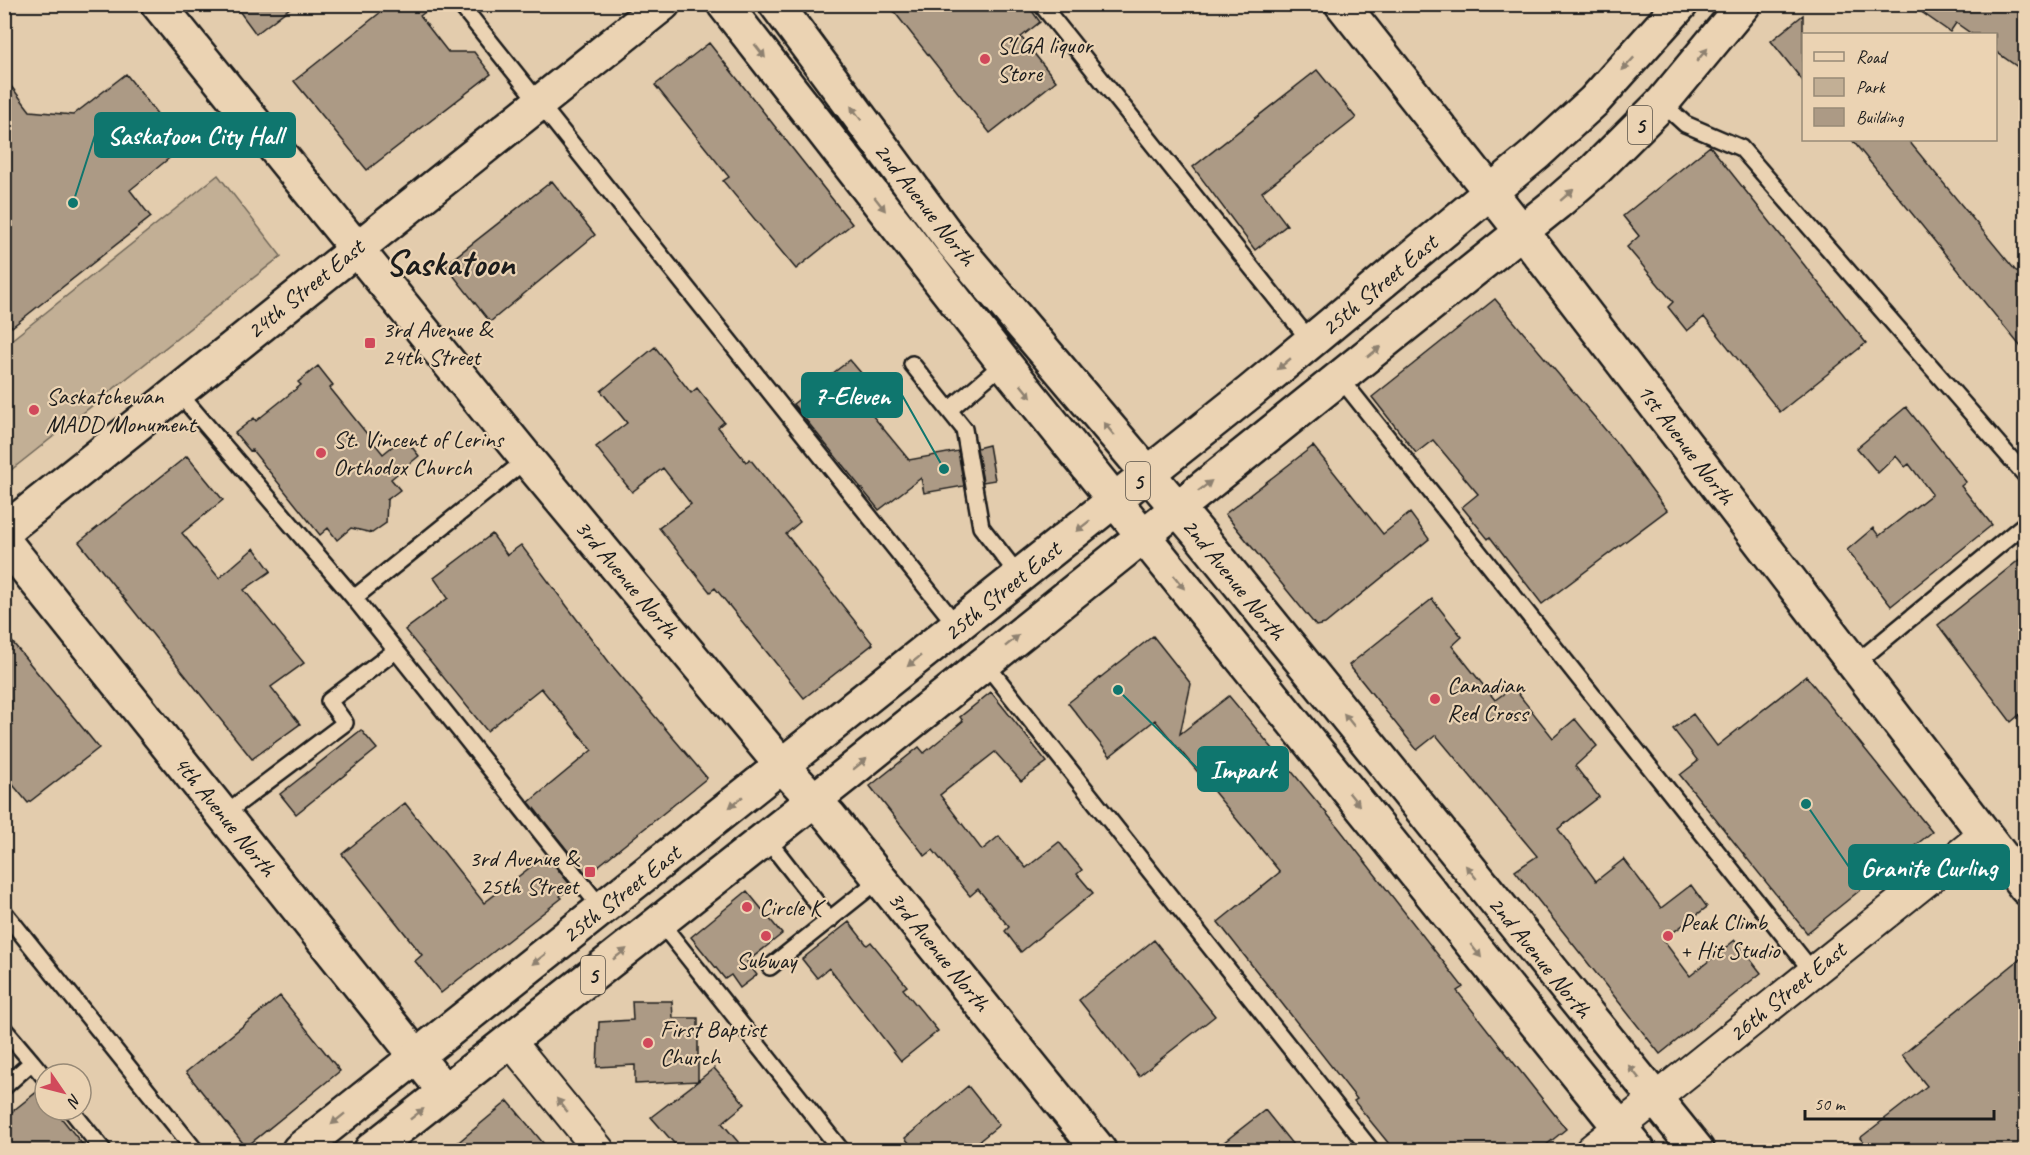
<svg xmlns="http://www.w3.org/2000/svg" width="2030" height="1155" viewBox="0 0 2030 1155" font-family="Caveat,sans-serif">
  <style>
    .green { fill: #c2af95; stroke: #6f6658; stroke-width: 1.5 }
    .building { fill: #ac9a85; stroke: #1c1c1c; stroke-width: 1.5 }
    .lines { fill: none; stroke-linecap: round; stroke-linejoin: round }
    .lane-casing { stroke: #1c1c1c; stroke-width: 20 }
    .street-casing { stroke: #1c1c1c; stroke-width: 34 }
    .secondary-casing { stroke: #1c1c1c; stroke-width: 38 }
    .primary-casing { stroke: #1c1c1c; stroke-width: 38 }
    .lane { stroke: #ebd3b3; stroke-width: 15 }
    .street { stroke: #ebd3b3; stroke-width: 30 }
    .secondary { stroke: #ebd3b3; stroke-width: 33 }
    .primary { stroke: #ebd3b3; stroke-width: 33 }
    .oneway { fill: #8e816f }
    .poi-dot { fill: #d1495b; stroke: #ebd3b3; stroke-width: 2 }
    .labels { text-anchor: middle; stroke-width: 4.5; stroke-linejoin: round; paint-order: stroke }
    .shield { fill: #ebd3b3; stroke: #5a5349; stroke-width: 1.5 }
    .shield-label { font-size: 22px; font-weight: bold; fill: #1c1c1c }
    .poi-label { font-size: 24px; fill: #1c1c1c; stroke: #ebd3b3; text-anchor: start }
    .street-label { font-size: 24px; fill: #1c1c1c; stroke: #ebd3b3 }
    .town-label { font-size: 36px; font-weight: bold; fill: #1c1c1c; stroke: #ebd3b3 }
    .leader { fill: none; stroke: #0f766e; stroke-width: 2 }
    .callout-dot { fill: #0f766e; stroke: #ebd3b3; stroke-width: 2 }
    .callout { fill: #0f766e; stroke: #0f766e; stroke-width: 2 }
    .callout-label { font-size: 26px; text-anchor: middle; font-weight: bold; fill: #fff }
  </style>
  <rect width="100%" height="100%" fill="#e3ccad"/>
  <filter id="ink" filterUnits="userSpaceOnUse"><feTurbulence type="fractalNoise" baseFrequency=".0167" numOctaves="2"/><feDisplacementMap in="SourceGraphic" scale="12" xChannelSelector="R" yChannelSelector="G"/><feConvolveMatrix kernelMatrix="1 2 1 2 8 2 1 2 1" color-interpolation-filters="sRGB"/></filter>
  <g filter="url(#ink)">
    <path class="green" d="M218,175L281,256L6,474L5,345Z"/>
    <path class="building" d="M234,4H295L256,34Z
      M391,4H435L420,16L448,52H474L491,74L367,170L294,81Z
      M888,4H1027L1040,22L1021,37L1056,81L990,133Z
      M1910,4H2011L2025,14V72L1995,51V34H1972L1956,23L1950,32Z
      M1803,15V81L1771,41Z
      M709,43L852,224L796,269L723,181L729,177L655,85Z
      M1317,70L1356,118L1262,192L1287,225L1255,250L1193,167Z
      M126,74L183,147L130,190L151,217L12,327L4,317V77L30,111L73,115Z
      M1852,140H1908L2015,270L2025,277V352Z
      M1710,146L1866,343L1780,412L1704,317L1687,331L1668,307L1673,302L1627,247L1639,236L1623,216Z
      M552,181L595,235L490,322L445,265Z
      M1495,299L1619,446L1667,510L1542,604L1490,537L1488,539L1462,507L1478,494L1433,440L1416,453L1372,397Z
      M655,347L691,393L697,388L724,422L718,427L746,462L750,459L800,522L786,534L873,644L804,698L715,588L710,592L659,528L691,504L663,468L632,492L596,447L627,423L601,391Z
      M850,360L879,394L874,399L872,415L909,460L958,451L964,486L924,493L921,478L879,510L793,404Z
      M318,366L333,385L330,388L383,454L404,437L419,456L391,479L400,490L387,500L386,523L372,533L351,528L337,540L328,528L320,535L252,450L250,451L235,433L254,418L256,421L301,385L298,382Z
      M1906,407L1966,482L1961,486L1992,525L1891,606L1847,550L1873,528L1879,536L1932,494L1909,464L1905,467L1896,456L1878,473L1857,448Z
      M989,445L995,480L983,482L977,448Z
      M1313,446L1383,534L1410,513L1429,539L1325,624L1316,626L1225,514Z
      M187,456L223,500L182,533L219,578L254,548L271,571L244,590L304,663L271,687L300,724L252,759L79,542Z
      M492,534L507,555L521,545L609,662L707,778L587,875L529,802L592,750L541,688L487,731L405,630L448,598L434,578Z
      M2025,555V710L2011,722L1938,625Z
      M1432,599L1462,637L1452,646L1495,700L1513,687L1553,738L1575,719L1597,746L1575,766L1599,797L1558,829L1596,881L1624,859L1661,908L1691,885L1707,907L1663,940L1690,976L1735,940L1761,973L1660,1054L1515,871L1537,856L1436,735L1417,750L1349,665Z
      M4,632L99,748L28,803L4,774Z
      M1153,636L1191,684L1180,734L1229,696L1338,827L1463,987L1457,991L1566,1129L1540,1150H1394L1354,1101L1357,1099L1218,922L1280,872L1155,720L1110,756L1068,703Z
      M1806,676L1932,832L1807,933L1680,775L1698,761L1673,729L1693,714L1717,746Z
      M991,692L1047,762L1021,781L995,752L940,795L982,850L999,836L1026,868L1059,842L1082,870L1077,874L1093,893L1021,952L1005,931L1009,927L978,889L970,896L933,850L925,856L870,786L919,747L924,753L963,721L960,717Z
      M361,730L377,749L296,814L280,794Z
      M405,803L484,903L546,855L572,887L560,896L562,898L441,993L415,961L422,955L342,854Z
      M747,891L782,934L747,962L757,975L740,988L731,975L725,979L691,937Z
      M849,922L867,945L871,942L907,986L903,989L938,1031L901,1061L829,968L817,978L802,959Z
      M1154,940L1215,1016L1139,1076L1079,1000Z
      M2025,955V1150H1870L1860,1138L1927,1086L1902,1055Z
      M280,996L340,1071L246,1147L186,1072Z
      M632,1001H672L673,1018H698V1081L714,1068L745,1104L722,1123L745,1150H680L651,1117L698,1081L635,1084V1065L597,1067L599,1022L633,1020Z
      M968,1086L999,1125L968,1150H915L905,1138Z
      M43,1087L45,1088V1110H55L87,1150H4V1118Z
      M508,1101L549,1150H449Z
      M1265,1110L1297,1150H1214Z"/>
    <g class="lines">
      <g class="lane-casing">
        <path id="lane" d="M460,4L957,626
          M1041,4L1311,342
          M1662,103L1685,124L1741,148L2026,476
          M912,364L964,429L981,527L1020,577
          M1341,379L1812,971
          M177,391L354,598L602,909
          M949,410L1004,363
          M354,598L527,459
          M985,663L1371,1150
          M1855,664L2026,523
          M223,815L345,723L329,701L395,651
          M766,838L830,920
          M4,912L195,1150
          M660,922L841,1150
          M770,967L880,879
          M4,1029L32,1062
          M4,1087L32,1062L45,1078
          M71,1110L103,1150"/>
      </g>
      <g class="street-casing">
        <path id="street" d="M510,1041L599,1150
          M1591,1150L1985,834"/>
      </g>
      <g class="secondary-casing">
        <path id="secondary" d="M158,4L527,459L783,767L830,817L1099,1150
          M724,4L1004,363L1638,1150
          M776,4L953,243L1199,534L1697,1150
          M1342,4L1541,256L2026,888
          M4,531L663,4
          M4,541L445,1092"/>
      </g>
      <g class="primary-casing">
        <path id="primary" d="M299,1150L1250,392L1536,154L1594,101L1681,4
          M371,1150L847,774L1557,203L1596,169L1662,103L1744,4"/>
      </g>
      <use href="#lane" class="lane"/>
      <use href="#street" class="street"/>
      <use href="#secondary" class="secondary"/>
      <use href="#primary" class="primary"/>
    </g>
    <defs><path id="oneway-solid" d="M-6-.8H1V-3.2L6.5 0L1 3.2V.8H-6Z" transform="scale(1.5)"/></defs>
    <g class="oneway">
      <use href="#oneway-solid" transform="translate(760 51) rotate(52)"/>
      <use href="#oneway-solid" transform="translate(1702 55) rotate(-50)"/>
      <use href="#oneway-solid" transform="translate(1628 64) rotate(133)"/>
      <use href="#oneway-solid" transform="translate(856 113) rotate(-127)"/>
      <use href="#oneway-solid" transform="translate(1567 195) rotate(-41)"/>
      <use href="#oneway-solid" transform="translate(880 204) rotate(52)"/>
      <use href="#oneway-solid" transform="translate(1374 352) rotate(-39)"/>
      <use href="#oneway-solid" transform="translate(1284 364) rotate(140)"/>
      <use href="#oneway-solid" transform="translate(1026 391) rotate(51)"/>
      <use href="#oneway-solid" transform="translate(1109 429) rotate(-130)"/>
      <use href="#oneway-solid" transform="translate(1205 486) rotate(-38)"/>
      <use href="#oneway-solid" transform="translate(1083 526) rotate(142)"/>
      <use href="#oneway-solid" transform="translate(1179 582) rotate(52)"/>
      <use href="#oneway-solid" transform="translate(1012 641) rotate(-39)"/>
      <use href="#oneway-solid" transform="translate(914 661) rotate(141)"/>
      <use href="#oneway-solid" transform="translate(1349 720) rotate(-129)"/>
      <use href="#oneway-solid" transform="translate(860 764) rotate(-39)"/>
      <use href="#oneway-solid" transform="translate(1354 799) rotate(51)"/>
      <use href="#oneway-solid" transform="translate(736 802) rotate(141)"/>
      <use href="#oneway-solid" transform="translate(1471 872) rotate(-129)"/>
      <use href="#oneway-solid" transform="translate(1476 951) rotate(51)"/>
      <use href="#oneway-solid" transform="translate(620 954) rotate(-38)"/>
      <use href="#oneway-solid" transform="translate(539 959) rotate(142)"/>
      <use href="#oneway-solid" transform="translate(1634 1072) rotate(-129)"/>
      <use href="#oneway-solid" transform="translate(562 1105) rotate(-129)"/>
      <use href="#oneway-solid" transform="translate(417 1114) rotate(-38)"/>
      <use href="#oneway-solid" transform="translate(338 1119) rotate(141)"/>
    </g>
  </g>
  <g class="poi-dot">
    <circle cx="985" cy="59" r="6"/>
    <rect x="364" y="337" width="12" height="12" rx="3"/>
    <circle cx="34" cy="410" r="6"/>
    <circle cx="321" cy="453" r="6"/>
    <circle cx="1435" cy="699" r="6"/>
    <rect x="584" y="866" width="12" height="12" rx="3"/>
    <circle cx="747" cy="907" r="6"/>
    <circle cx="766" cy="936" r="6"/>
    <circle cx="1668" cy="936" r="6"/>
    <circle cx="648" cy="1043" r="6"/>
  </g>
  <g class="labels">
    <g class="shield">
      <rect x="1628" y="106" width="24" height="38" rx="4.5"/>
      <rect x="1126" y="462" width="24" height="38" rx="4.5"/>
      <rect x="581" y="956" width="24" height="38" rx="4.5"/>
    </g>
    <g class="shield-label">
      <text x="1640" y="133">5</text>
      <text x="1138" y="489">5</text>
      <text x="593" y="983">5</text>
    </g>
    <g class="poi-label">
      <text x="997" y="53">SLGA liquor<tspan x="997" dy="28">Store</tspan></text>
      <text x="382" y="337">3rd Avenue &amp;<tspan x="382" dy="28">24th Street</tspan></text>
      <text x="46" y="404">Saskatchewan<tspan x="46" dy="28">MADD Monument</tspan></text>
      <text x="333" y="447">St. Vincent of Lerins<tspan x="333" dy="28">Orthodox Church</tspan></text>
      <text x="1447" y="693">Canadian<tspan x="1447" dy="28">Red Cross</tspan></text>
      <text x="578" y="866" text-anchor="end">3rd Avenue &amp;<tspan x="578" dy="28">25th Street</tspan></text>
      <text x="759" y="915">Circle K</text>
      <text x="1680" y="930">Peak Climb<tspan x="1680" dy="28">+ Hit Studio</tspan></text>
      <text x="766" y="968" text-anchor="middle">Subway</text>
      <text x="660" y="1037">First Baptist<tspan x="660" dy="28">Church</tspan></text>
    </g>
    <g class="street-label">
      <text transform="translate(925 204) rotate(52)" y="8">2nd Avenue North</text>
      <text transform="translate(1379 285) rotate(-40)" y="8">25th Street East</text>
      <text transform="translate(305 289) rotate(-39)" y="8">24th Street East</text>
      <text transform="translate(1686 444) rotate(53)" y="8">1st Avenue North</text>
      <text transform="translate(627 579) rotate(50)" y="8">3rd Avenue North</text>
      <text transform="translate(1234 579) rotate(51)" y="8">2nd Avenue North</text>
      <text transform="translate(1002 591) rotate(-39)" y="8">25th Street East</text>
      <text transform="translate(225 816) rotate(51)" y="8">4th Avenue North</text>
      <text transform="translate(621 894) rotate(-38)" y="8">25th Street East</text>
      <text transform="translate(939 951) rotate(51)" y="8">3rd Avenue North</text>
      <text transform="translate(1540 957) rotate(51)" y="8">2nd Avenue North</text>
      <text transform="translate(1787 992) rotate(-39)" y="8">26th Street East</text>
    </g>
    <g class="town-label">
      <text x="450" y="275">Saskatoon</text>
    </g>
  </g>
  <path class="leader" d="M73 203L95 135M944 469L902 395M1118 690L1198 769M1806 804L1849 867"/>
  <g class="callout-dot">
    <circle cx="73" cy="203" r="6"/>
    <circle cx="944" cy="469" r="6"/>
    <circle cx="1118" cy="690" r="6"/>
    <circle cx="1806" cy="804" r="6"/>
  </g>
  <g class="callout">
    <rect x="95" y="113" width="200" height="44" rx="6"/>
    <rect x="802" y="373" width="100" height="44" rx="6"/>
    <rect x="1198" y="747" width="90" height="44" rx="6"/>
    <rect x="1849" y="845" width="160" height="44" rx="6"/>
  </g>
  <g class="callout-label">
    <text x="195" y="144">Saskatoon City Hall</text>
    <text x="852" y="404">7-Eleven</text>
    <text x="1243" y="778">Impark</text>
    <text x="1929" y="876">Granite Curling</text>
  </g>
  <rect width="2030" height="1155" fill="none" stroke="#ebd3b3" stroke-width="24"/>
  <rect x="12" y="12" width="2006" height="1131" fill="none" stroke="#1c1c1c" stroke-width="2" filter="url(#ink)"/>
  <rect x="1802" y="33" width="195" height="108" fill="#ebd3b3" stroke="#988a77" stroke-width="1.5"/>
  <rect x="1814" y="52" width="30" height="9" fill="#ebd3b3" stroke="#988a77" stroke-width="1.5"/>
  <text x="1856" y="63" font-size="18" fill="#1c1c1c">Road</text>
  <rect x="1814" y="78" width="30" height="18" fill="#c2af95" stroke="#988a77" stroke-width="1.5"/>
  <text x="1856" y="93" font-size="18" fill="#1c1c1c">Park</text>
  <rect x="1814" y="108" width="30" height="18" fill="#ac9a85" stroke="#988a77" stroke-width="1.5"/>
  <text x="1856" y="123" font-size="18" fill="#1c1c1c">Building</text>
  <g transform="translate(63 1092) rotate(125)"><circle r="28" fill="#ebd3b3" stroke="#988a77" stroke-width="1.5"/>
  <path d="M0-4.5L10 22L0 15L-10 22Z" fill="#d1495b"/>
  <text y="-9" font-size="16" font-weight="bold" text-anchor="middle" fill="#1c1c1c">N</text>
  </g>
  <path d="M1805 1110v9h189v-9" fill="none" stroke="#1c1c1c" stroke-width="3"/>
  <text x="1814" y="1110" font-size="18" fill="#1c1c1c" stroke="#ebd3b3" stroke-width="4.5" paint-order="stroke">50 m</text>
</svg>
